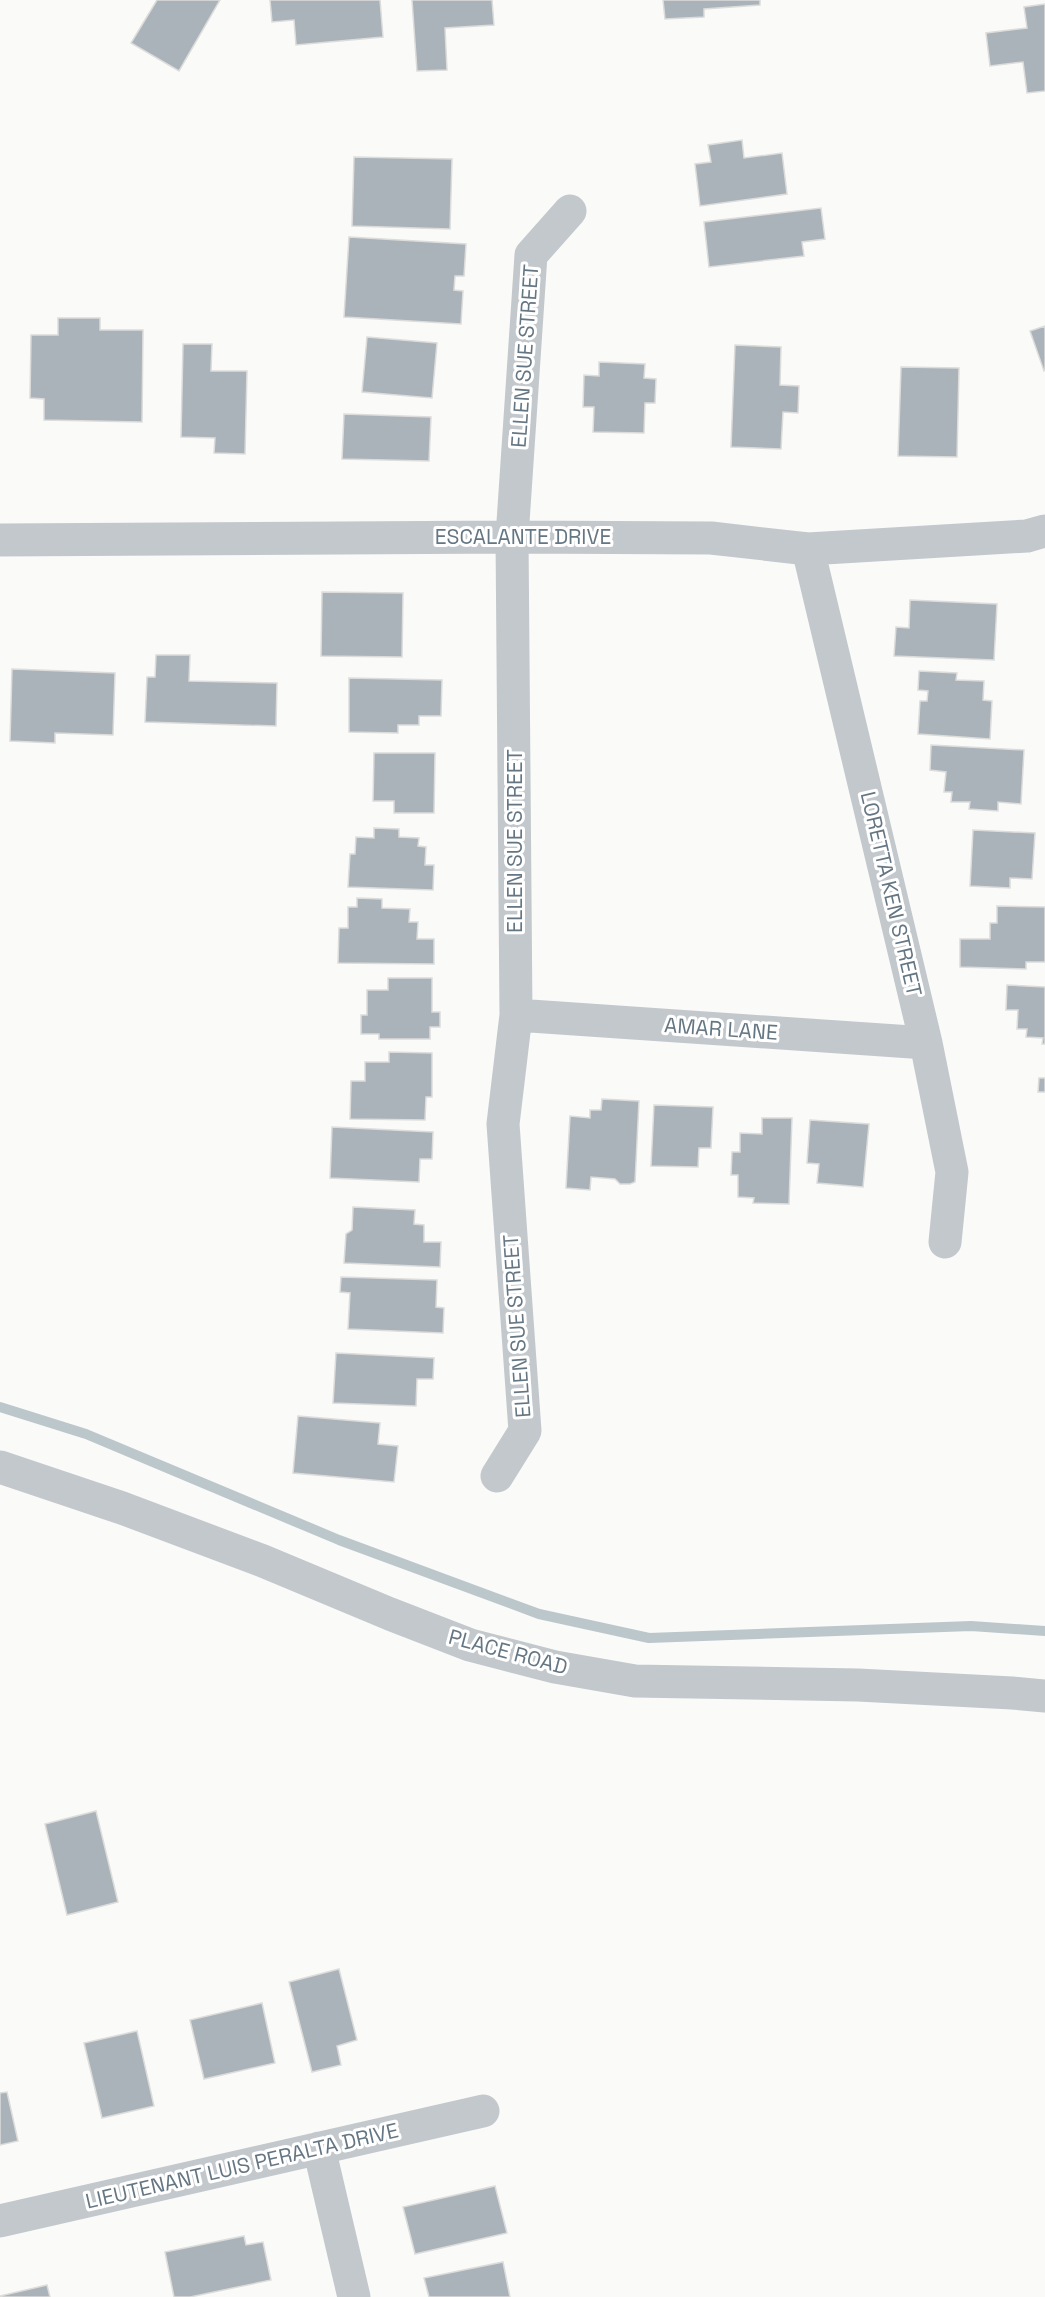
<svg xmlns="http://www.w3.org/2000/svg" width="1045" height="2297" viewBox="0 0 1045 2297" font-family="'Space Grotesk',sans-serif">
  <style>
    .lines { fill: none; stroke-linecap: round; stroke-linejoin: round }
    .stream { stroke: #bbc7cb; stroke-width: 10 }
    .building { fill: #aab3b9; stroke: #dcdcda; stroke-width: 1.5 }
    .minor { stroke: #c3c8cc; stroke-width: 33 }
    .labels { text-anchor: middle; stroke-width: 6; stroke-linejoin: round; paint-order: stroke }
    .street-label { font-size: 21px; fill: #657683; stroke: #fff }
  </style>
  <rect width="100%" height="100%" fill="#fafaf8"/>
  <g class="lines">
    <path class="stream" d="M0,1407L86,1434L339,1540L539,1614L649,1638L971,1626L1045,1631"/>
  </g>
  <path class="building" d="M157,0H220L179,71L131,43Z
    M270,0H380L383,37L296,45L294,20L272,22Z
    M412,0H492L494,25L445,28L447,70L417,71Z
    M663,0H760V5L704,9V17L665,19Z
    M1045,4V91L1027,93L1023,62L990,66L986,33L1027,28L1024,7Z
    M742,140L744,158L782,153L787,194L700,206L695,164L711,162L708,145Z
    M354,157L452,159L450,229L352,226Z
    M821,208L825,239L802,242L804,256L709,267L704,222Z
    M349,237L466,244L464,276H455L454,290L463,291L461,324L344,317Z
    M58,318H100V330H143L142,422L44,420V399L30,398L31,335H58Z
    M1045,326V370L1044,371L1030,331Z
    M367,337L437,343L432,398L362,392Z
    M183,344H212L211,371H247L245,454L214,453L215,438L181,437Z
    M735,345L781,347L780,385L799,386L798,413L783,412L781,449L731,447Z
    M599,362L645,364L644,378L656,379L655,403H645L644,433L593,432L594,407H583L584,375L599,376Z
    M901,367L959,368L957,457L898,456Z
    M344,414L431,417L429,461L342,459Z
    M322,592L403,593L402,657L321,656Z
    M910,600L997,604L994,660L894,656L896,627L909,628Z
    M156,655H190L189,681L277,683L276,726L145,722L147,677H155Z
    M12,669L115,673L113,735L55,733V743L10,741Z
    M919,671L957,673L956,680L984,681L983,700L992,701L990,739L918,734L920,701H927L928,691L918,690Z
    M349,678L442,680L441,716H419V725H398V733L349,732Z
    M931,745L1024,750L1021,804L998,802V811L969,809L970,802H951L952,792H944L946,772L930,770Z
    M374,753H435L434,813H394V801H373Z
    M374,828L399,829V837L419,838L418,846L426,847L425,865H434L433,890L348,887L350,854H355L356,837L374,838Z
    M973,830L1035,833L1032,879L1010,878V888L970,886Z
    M357,898L382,899V908L410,909L409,922H418L417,939H434V964L338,963L339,928H348V907H357Z
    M997,906L1045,907V962H1026V969L960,967V939H990V923H997Z
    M388,978H432V1012H440V1027H430V1039H379V1034H361V1015H367V990H388Z
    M1007,985L1045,987V1044H1042L1043,1038L1026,1037L1027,1029H1017L1018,1010H1006Z
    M389,1052L432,1053V1097H426L425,1120L350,1119L351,1081H365V1062H389Z
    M1039,1078H1045V1092H1038Z
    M602,1099L639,1101L635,1182L630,1184H620L615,1179L591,1177L590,1190L566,1188L570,1116L590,1118V1110H601Z
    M654,1105L713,1107L711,1148H699L698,1167L651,1166Z
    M762,1118H792L789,1204L753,1203L754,1198L738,1197V1175H731L732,1152H740V1133L762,1134Z
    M810,1120L869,1124L863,1187L817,1183L819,1164L807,1163Z
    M332,1127L433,1132L432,1159H420L419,1182L330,1178Z
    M353,1207L415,1210L414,1224L424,1225V1242H441L440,1267L344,1263L346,1234L352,1230Z
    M341,1277L437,1280L436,1307L444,1308L443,1333L348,1329L350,1293L340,1292Z
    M336,1353L434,1358L433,1379H417L416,1406L333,1403Z
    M298,1416L380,1423L378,1444L398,1446L394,1482L293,1473Z
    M96,1811L118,1902L67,1915L45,1824Z
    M339,1969L357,2040L337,2046L341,2065L312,2072L289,1982Z
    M262,2003L275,2063L204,2079L190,2020Z
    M137,2031L154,2106L102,2118L84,2043Z
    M7,2092L18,2141L0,2145V2093Z
    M495,2186L507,2233L415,2254L403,2207Z
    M244,2236L246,2245L263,2242L271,2280L190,2297H174L165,2252Z
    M503,2262L510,2297H429L424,2278Z
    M47,2285L50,2297H0V2296Z"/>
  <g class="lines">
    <path class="minor" d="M0,540L512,537L711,538L808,549L1027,536L1045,531
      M808,549L926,1043L952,1172L945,1242
      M516,1015L926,1043
      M0,1467L122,1508L263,1561L390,1614L470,1645L555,1667L635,1681L858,1685L1012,1693L1045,1696
      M497,1476L525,1431L503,1124L516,1015L512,537L531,255L570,211
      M319,2148L354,2297
      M0,2221L483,2111"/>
  </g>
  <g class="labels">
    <g class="street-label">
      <text transform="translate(525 356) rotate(-86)" y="7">ELLEN SUE STREET</text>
      <text x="523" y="544">ESCALANTE DRIVE</text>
      <text transform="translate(515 841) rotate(-90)" y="7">ELLEN SUE STREET</text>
      <text transform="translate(891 894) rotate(77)" y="7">LORETTA KEN STREET</text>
      <text transform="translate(721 1029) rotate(4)" y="7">AMAR LANE</text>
      <text transform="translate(517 1326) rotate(-94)" y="7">ELLEN SUE STREET</text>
      <text transform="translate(508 1652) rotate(15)" y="7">PLACE ROAD</text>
      <text transform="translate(242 2166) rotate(-13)" y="7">LIEUTENANT LUIS PERALTA DRIVE</text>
    </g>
  </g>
</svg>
